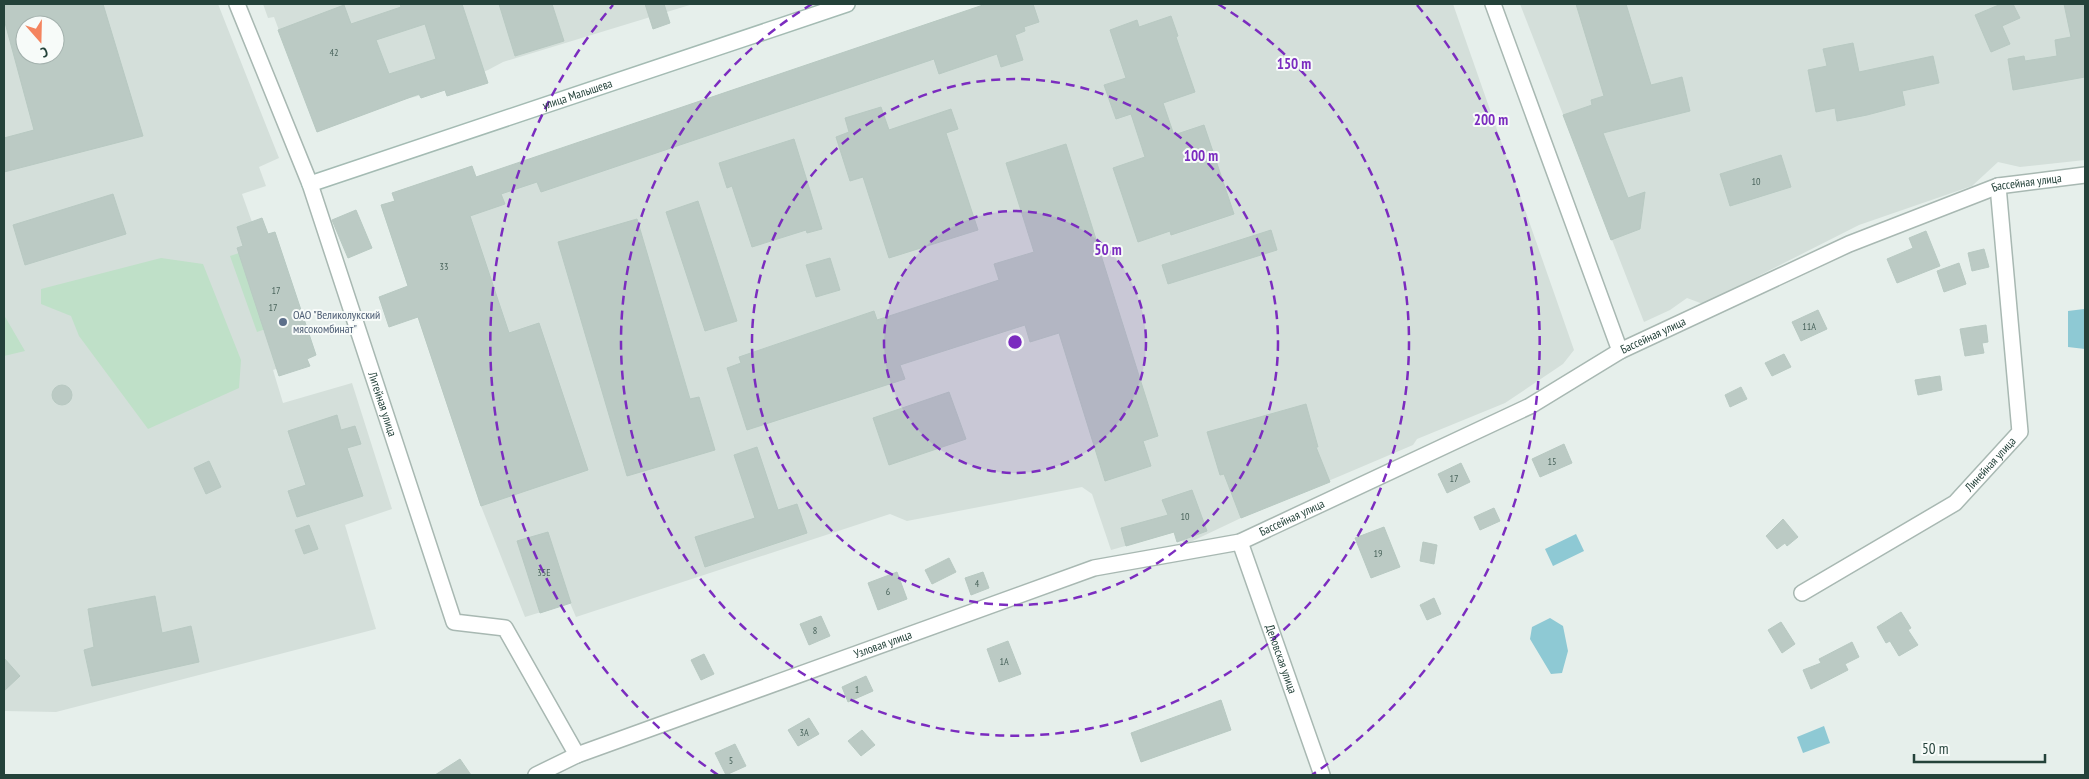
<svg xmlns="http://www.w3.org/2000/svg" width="2089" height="779" viewBox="0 0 2089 779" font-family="'PT Sans Narrow',sans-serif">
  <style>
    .built { fill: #d4dfda; fill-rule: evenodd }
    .green { fill: #bfe0c8 }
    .water { fill: #8ec9d4 }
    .building { fill: #bbcac4; stroke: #b8c9c2; fill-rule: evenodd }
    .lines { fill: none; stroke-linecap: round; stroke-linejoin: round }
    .street-casing { stroke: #a8b8b2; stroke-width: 18 }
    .secondary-casing { stroke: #a4bbb3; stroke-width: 18 }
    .street { stroke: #fff; stroke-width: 15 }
    .secondary { stroke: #fff; stroke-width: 15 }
    .ring { fill: none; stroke: #7b2cbf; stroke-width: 2.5; stroke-dasharray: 9 6 }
    .service-dot { fill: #5c6f8a; stroke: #f7fbf9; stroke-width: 2 }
    .labels { text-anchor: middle; stroke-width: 4; stroke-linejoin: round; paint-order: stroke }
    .number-label { font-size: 10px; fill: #4a645c }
    .street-label { font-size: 12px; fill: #24423a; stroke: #f7fbf9 }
    .service-label { font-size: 12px; fill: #4e5e75; stroke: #f7fbf9; text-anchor: start }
    .centre { fill: #7b2cbf; stroke: #f7fbf9; stroke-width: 2.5 }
    .ring-label { font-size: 15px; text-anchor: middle; font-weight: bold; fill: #7b2cbf; stroke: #f7fbf9; stroke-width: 4; stroke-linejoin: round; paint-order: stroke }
  </style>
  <rect width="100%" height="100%" fill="#e6efeb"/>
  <path class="built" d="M4,4H218L279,158L259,167L266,186L242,194L252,222L262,218L268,234L275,232L316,355L273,370L283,403L352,383L392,509L345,525L376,629L56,712L4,711ZM25,25H55V55H25Z
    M263,4H693L503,62L488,70L418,96L402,100L317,132L274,17L268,18Z
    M986,4H1453L1574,350L1563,364L1505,403L1417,439L1413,445L1241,518L1184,545L1179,531L1111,550L1092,494L1082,487L907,521L890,514L576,617L570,603L525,617L481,506L381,205L394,201L392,193L472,166L476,177Z
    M1520,4H2085V160L2020,167L1998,162L1972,186L1859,225L1703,304L1687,298L1670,310L1644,322Z"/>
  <path class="green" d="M245,251L271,327L257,332L230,256Z
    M161,258L203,264L241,360L239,388L148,429L79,336L71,316L41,304V289Z
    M4,315L25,351L4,356Z"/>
  <path class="water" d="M2084,309L2085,349L2068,347V311Z
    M1576,534L1584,551L1553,566L1545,549Z
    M1550,618L1563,626L1568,651L1562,673L1551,674L1530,639L1532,627Z
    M1824,726L1830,743L1803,753L1797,737Z"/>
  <path class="building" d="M4,4H103L143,136L4,172V138L34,130L4,19ZM25,25H55V55H25Z
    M400,4H462L488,83L447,96L445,90L421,98L419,94L317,132L278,30L344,5L351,24L401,7ZM425,24L436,59L389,74L376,40Z
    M499,4H552L564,41L515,56Z
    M645,4H664L670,23L653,29Z
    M986,4H1033L1039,22L1024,27L1025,31L1015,35L1023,60L1001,67L997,54L939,74L934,59L541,192L537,182L501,194L505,204L470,216L509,333L539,323L588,470L481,506L418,317L389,327L379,297L408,286L381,205L395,201L392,193L472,166L476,177Z
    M1576,4H1626L1651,85L1682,77L1690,111L1603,133L1628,198L1645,192L1640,229L1611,240L1563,115L1592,105L1591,100L1604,96Z
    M2001,4H2013L2020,18L2002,26L2010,44L1991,52L1975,15Z
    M2064,4H2085V77L2013,90L2008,59L2024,56L2025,61L2057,56L2055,40L2071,37Z
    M1171,16L1178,36L1176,37L1195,92L1163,103L1174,135L1204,125L1234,214L1171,235L1170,231L1138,242L1113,168L1145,157L1131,114L1116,119L1104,85L1126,78L1110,30L1137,20L1139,27Z
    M1853,43L1859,72L1933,56L1939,83L1902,91L1905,105L1867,115L1837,121L1835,108L1816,112L1808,70L1827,66L1823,49Z
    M881,107L889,130L951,109L958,129L946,133L978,230L889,258L863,177L850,181L836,137L849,132L845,118Z
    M794,139L822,229L807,233L806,230L752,247L732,186L727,188L719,163Z
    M1066,144L1158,436L1143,441L1151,466L1105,481L1059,333L1030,342L1025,325L900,365L905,379L747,430L727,368L741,363L739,357L874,311L877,320L999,280L994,264L1034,252L1006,163Z
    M1781,155L1791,187L1730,206L1720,174Z
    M113,194L126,234L25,265L13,225Z
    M698,201L737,321L705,331L666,212Z
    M356,210L372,248L348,258L332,220Z
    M262,218L268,234L275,232L316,355L307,359L310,366L279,376L237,248L243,246L237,227Z
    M637,219L690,399L699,397L715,450L627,476L558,242Z
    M1271,230L1277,250L1168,284L1162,265Z
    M1926,231L1940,266L1897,283L1887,259L1913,248L1909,238Z
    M1984,249L1989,267L1972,271L1968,253Z
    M830,258L840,290L816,297L806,265Z
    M1959,263L1966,284L1944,292L1937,271Z
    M1818,310L1827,329L1801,341L1792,322Z
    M1986,325L1988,342L1982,343L1984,353L1965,356L1960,329Z
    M1784,354L1791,367L1772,376L1765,363Z
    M1940,376L1942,390L1918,395L1915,380Z
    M52 395a10 10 0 1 1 20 0a10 10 0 1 1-20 0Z
    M1741,387L1747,399L1730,407L1725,395Z
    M949,392L966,439L889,465L873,418Z
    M1306,404L1318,447H1316L1330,482L1241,518L1224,474L1220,475L1207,432Z
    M337,415L341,430L355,426L361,444L347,448L363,496L297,517L288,491L306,485L288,431Z
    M1564,444L1572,463L1540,477L1532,459Z
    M757,447L778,510L797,504L807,533L705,567L695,537L755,518L734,455Z
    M209,461L221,487L206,494L194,468Z
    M1461,463L1470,482L1447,493L1438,474Z
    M1192,490L1207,531L1177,542L1174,532L1126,546L1121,528L1168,515L1162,500Z
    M1494,508L1500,521L1480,530L1474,517Z
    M1783,519L1798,537L1787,546L1785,543L1777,549L1766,536Z
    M309,525L318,549L304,554L295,530Z
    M1384,527L1400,567L1371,578L1355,538Z
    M548,532L571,603L540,613L517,541Z
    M1423,542L1437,545L1434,564L1420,561Z
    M949,558L956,572L932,584L925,570Z
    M897,572L907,599L878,610L868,583Z
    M983,572L989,588L971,595L965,578Z
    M155,596L162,633L191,626L199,662L92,686L84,650L94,647L88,609Z
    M1434,598L1441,614L1427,620L1420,605Z
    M1901,612L1911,628L1908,630L1918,645L1899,656L1890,641L1886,643L1877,627Z
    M821,616L830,636L809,645L800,624Z
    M1781,622L1795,644L1782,653L1768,630Z
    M1008,641L1021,674L999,682L987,649Z
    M1852,642L1859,657L1845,664L1848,670L1811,689L1803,670L1821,663L1819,659Z
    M704,654L714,674L701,680L691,660Z
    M4,658L20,676L4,691Z
    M866,676L873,691L848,702L842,687Z
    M1221,700L1231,730L1141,762L1131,733Z
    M809,718L819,734L798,746L788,730Z
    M862,730L875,745L861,756L848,741Z
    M735,744L746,766L726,775L715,753Z
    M460,759L471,775H435Z"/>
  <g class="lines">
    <g class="street-casing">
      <g id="street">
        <path id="s1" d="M237,4L310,184L454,622L505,628L577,755"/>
        <path d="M1493,4L1620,351"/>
        <path id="s2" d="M1240,542L1322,775"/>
        <path id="s3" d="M1802,593L1955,503L2020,432L1998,186"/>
        <path id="s4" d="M536,775L577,755L1094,568L1240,542L1530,406L1620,351L1849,244L1998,186L2085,175"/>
      </g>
    </g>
    <g class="secondary-casing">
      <g id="secondary">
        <path id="s5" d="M310,184L847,4"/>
      </g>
    </g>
    <use href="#street" class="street"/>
    <use href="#secondary" class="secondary"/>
  </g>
  <circle cx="1015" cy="342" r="131" fill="#7b2cbf" fill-opacity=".12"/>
  <g class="ring">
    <circle cx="1015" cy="342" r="131"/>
    <circle cx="1015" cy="342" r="263"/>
    <path d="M1218 4A394 394 0 1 1 812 4"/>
    <path d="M718 775A525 525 0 0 1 613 5M1417 5A525 525 0 0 1 1312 775"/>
  </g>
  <circle class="service-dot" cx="283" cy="322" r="5"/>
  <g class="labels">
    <g class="number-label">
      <text x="334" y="56">42</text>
      <text x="1756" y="185">10</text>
      <text x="444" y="270">33</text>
      <text x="276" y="294">17</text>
      <text x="273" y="311">17</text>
      <text x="1809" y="330">11А</text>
      <text x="1552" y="465">15</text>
      <text x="1454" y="482">17</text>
      <text x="1185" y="520">10</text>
      <text x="1378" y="557">19</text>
      <text x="544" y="576">35Е</text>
      <text x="977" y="587">4</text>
      <text x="888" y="595">6</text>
      <text x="815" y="634">8</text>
      <text x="1004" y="665">1А</text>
      <text x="857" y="693">1</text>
      <text x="804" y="736">3А</text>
      <text x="731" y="764">5</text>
    </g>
    <g class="street-label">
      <text dy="4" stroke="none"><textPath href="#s5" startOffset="282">улица Малышева</textPath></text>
      <text dy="4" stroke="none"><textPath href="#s4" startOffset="1611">Бассейная улица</textPath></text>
      <text dy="4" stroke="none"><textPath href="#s4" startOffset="1206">Бассейная улица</textPath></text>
      <text dy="4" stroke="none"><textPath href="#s1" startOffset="426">Литейная улица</textPath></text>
      <text dy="4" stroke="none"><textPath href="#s3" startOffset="230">Линейная улица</textPath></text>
      <text dy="4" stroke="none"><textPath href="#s4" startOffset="801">Бассейная улица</textPath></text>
      <text dy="4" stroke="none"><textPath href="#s4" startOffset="371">Узловая улица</textPath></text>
      <text dy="4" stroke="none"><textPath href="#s2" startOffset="124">Деповская улица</textPath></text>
    </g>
    <g class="service-label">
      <text x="293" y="319">ОАО "Великолукский<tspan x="293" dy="14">мясокомбинат"</tspan></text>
    </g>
  </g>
  <circle cx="1015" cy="342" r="8" class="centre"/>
  <g class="ring-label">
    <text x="1294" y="69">150 m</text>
    <text x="1491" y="125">200 m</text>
    <text x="1201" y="161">100 m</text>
    <text x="1108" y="255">50 m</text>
  </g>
  <rect width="2089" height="779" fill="none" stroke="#24423a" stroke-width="10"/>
  <g transform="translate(40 40) rotate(160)"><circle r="24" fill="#f7fbf9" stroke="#a3b1ad"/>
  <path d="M0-4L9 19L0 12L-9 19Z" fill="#f4845f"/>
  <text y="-8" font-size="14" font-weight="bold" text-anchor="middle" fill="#24423a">С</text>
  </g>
  <path d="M1914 754v8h131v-8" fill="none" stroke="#24423a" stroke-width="2.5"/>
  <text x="1922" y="754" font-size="15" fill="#24423a" stroke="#f7fbf9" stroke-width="4" paint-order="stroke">50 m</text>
</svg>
